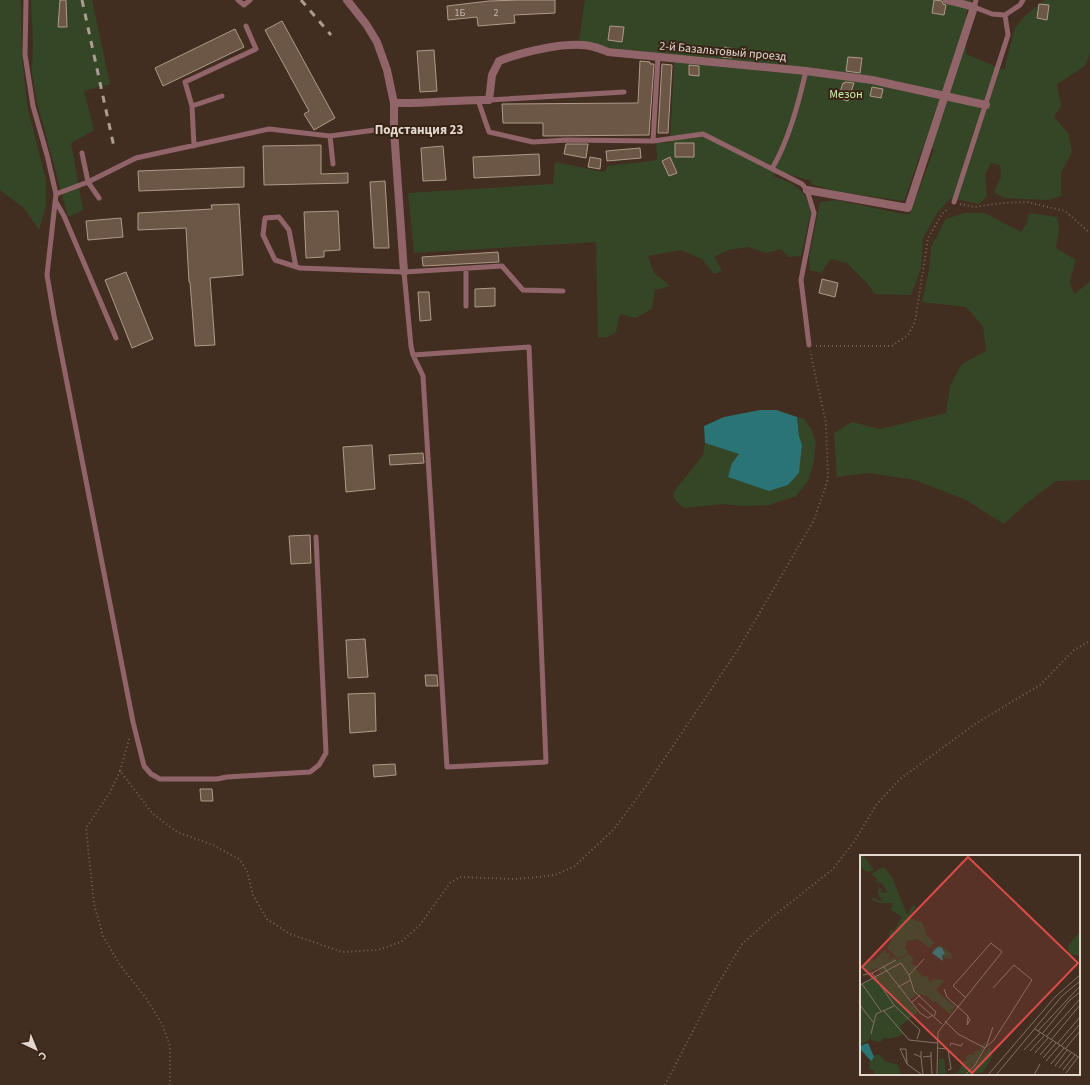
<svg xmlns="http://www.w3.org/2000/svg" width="1090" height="1085" viewBox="0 0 1090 1085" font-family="'Source Sans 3',sans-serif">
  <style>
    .green { fill: #354627 }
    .water { fill: #2a7475 }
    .building { fill: #6c5747; stroke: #b09988 }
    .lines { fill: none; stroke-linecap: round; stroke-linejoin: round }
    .path { stroke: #756357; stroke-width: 2; stroke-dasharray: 1 3; stroke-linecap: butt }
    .service { stroke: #916469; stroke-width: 5 }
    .minor { stroke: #916469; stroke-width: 8 }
    .rail { stroke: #ac9d92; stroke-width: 3; stroke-dasharray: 7 7; stroke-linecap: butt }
    .labels { text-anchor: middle; stroke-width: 4; stroke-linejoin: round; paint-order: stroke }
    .number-label { font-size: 10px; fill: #c5b7ac }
    .street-label { font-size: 12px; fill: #e3d7ce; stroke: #372416 }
    .park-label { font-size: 12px; fill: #c9f2ab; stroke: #372416 }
    .neighbourhood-label { font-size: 13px; font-weight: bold; fill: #e3d7ce; stroke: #372416 }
    .inset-road { fill: none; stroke: #827266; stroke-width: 1 }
    .view { fill: #d94b49; fill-opacity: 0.15; stroke: #d94b49; stroke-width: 2 }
    .inset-edge { fill: none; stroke: #e3d7ce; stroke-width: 2 }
  </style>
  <rect width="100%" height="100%" fill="#422e20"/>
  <path class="green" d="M0,0H21L22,58L28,110L46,180V206L39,230L24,208L0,190Z
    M31,0H92L110,84L84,91L94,130L71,143L83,210L68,217L37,102L32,73L33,41Z
    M585,0H971L966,14V54L1004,70L1015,28L1026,15L1045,0H1090V54L1085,66L1057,84L1061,106L1054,117L1068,133L1072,152L1061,173V196L1049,200L1004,198L994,192L1001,177L1000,165L991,163L985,174L987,196L979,204L951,198L937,213L923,238L921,268L911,295L875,294L866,282L847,263L831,259L821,273L810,270L809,258L820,202L836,200L903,214H910L934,149L923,147L904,201L838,192L811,184V181L779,171L773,176L791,183L798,188L806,197L811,212L801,256L788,257L781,249L766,253L748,247L728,250L714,257L722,271L714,274L702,259L681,250L648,256L654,273L670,286L655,290L652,309L636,318L620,314L616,332L608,337L598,338L596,242L414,253L408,193L553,184L555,162L604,172L608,166L657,160L656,143H670L674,64L677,55L610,48L579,41Z
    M964,213H985L1021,232L1027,223L1029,213L1057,217L1059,229L1056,248L1076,260L1070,281L1074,294L1090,282V480L1056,481L1028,502L1004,524L966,500L915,480L869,473L837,477L834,433L852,422L880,429L946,413L950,386L962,364L986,351L983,326L966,307L922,302L929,270L931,247L946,219Z
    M797,417L804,419L811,429L816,442L814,461L808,481L796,496L769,505L744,506L722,504L684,508L675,500L673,493L703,455L705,443L739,454L732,463L728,477L788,485L799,473L802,445L799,436Z"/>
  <path class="water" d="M760,410H776L797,417L799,436L802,445L799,473L788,485L769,491L728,477L732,463L739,454L705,443L704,426L724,417Z"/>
  <path class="building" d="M60,0H66L67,27H58Z
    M520,0H555V13L514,15L515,23L478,26L477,17L448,20L447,6L489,1Z
    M934,0L942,1L943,4L946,5L944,15L932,13Z
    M1039,4L1049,5L1047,20L1037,18Z
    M282,21L335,118L314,130L304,114L309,111L265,30Z
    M610,26L624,27L622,42L608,40Z
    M235,29L244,47L163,86L155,68Z
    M724,47L734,49L732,58L722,57Z
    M434,50L437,91L420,92L417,51Z
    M848,57L862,58L860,73L846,71Z
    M640,61L650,62V64H654L649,135L543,136V123H503L502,104L638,103Z
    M662,64L672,65L668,133H658Z
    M689,65L699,66V76L689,75Z
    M845,82L854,83L848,101L838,98L843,83H845Z
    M872,87L883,89L881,98L870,96Z
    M675,143H694V157H675Z
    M566,144H588L586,158L564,154Z
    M321,145V174L348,173V183L264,185L263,146Z
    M443,146L446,180L423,181L421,148Z
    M640,148L641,158L607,161L606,151Z
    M539,154L540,175L474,178L473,157Z
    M590,157L601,159L600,169L588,167Z
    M670,157L677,173L669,176L662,161Z
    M244,167V187L139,191L138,171Z
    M385,181L389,248H374L370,182Z
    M239,204L243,275L210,278L215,345L195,346L190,282H189L186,228L138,230V213L212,209L211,205Z
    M338,211L340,250L324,251V257L306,258L304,212Z
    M121,218L123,237L88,240L86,221Z
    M498,252L499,262L423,266L422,257Z
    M126,272L153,339L132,348L105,280Z
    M822,279L838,283L835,297L819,293Z
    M495,288V306L475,307V289Z
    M418,292H429L431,320L420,321Z
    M372,445L375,489L346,492L343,447Z
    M423,453L424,463L390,465L389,455Z
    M310,535L311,563L291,564L289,536Z
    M365,639L368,677L348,678L346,640Z
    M425,675H437L438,686H426Z
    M375,693L376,731L350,733L348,694Z
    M395,764L396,775L374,777L373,765Z
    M200,789H212L213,801H201Z"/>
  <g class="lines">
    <path class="path" d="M960,204L974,207L1002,203L1027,202L1065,211L1090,233
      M816,346H892L908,335L915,322L928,238L942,214L949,208
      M129,739L120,771L153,814L177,832L213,845L239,859L247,871L253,895L267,919L290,934L342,952L378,950L401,942L419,926L450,883L460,877L514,879L538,877L555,875L575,866L614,829L646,786L739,648L814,520L828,479L826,423L810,351
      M120,771L109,794L86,828L94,904L103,936L120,965L146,998L162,1024L170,1046V1085
      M665,1085L712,994L742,944L771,918L832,870L854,842L876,805L900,779L975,724L1040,685L1074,650L1090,641"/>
    <path class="service" d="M26,0L25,55L33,106L47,155L56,194L47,275L54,316L133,722L144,766L151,774L160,779H217L227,777L310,772L319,765L326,753L316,537
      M238,0L244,5L250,0
      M976,0L974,7L992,14L1005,15
      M478,100L489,132L533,142L567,140L653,141L703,134L802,184L807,190L814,213L801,280L809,345
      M489,100L624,92
      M192,106L185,82L256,49L246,26
      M330,136L333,164
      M653,141L658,57
      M194,146L192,106L222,96
      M82,153L88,182L99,198
      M772,169C789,139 798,105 806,71
      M56,194L88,182L136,158L269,129L330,136L375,130H394
      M56,202L64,216L116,338
      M954,202L1008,35L1005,15L1020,5L1023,0
      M296,267L289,230L279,217L265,218L263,235L275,260L300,268L404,272L502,266L523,290L563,291
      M466,269V306
      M404,272L411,346L413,355L423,376L447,767L546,762L529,347L413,355"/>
    <path class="minor" d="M347,0L366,24L377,42L387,70L394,103V130L404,272
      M394,103C426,104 458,99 489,100L492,75L499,61C522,52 570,40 594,47C599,48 603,50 608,52L806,71L872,80L986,105
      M807,190L908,208L974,7L947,0"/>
    <path class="rail" d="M82,0L114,147
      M301,0L331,35"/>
  </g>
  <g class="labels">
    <g class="number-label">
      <text x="460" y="16">1Б</text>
      <text x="496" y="16">2</text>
    </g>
    <g class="street-label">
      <text transform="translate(723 51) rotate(5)" y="4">2-й Базальтовый проезд</text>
    </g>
    <g class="park-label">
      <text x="846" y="98">Мезон</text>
    </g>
    <g class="neighbourhood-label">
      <text x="419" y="134">Подстанция 23</text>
    </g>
  </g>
  <g transform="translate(860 855)">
    <rect width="220" height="220" fill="#422e20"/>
    <path d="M0,0H3L14,15L8,17L0,12ZM21,13H25L32,22L47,60L53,50L56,52L49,63L62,67L67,80L74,88L70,93L57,84L47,86L45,93L49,98L38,104L27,93L32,84L29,83V78L31,74L34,76L42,62L31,55L33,48H18L11,44L13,42L19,46L23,45L18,40V29L19,34H22L20,37L28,38L22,28L16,27L17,24L11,19ZM220,76V100H209L208,91ZM80,90L93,100L92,103L84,104L82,100L74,96L72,98L73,94ZM24,95L30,100L28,105L33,102L38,105L49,99L53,103L52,109L57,112L49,118L41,109L50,119L56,114L63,122L67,121L71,129L72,124L84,125L76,135L95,152L90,159L74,146L72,147L68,142L58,138L49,146L58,157L40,171L43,178L40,181L27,184L25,182L20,187L11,185V180L8,186L0,190V130L20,118L18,113L10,116H5L2,111L9,105L14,106ZM124,188L126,189L116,207L104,220H79V204H84L86,219L97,218L109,199L113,200L115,196H119ZM131,191L132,202L123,217L106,220ZM19,199L25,206L38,210L41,220H14V215L9,214L10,205L12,201Z" fill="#354627"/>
    <path d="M78,92L82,93L85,99L82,100L83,106L72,98ZM8,188L14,202L11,206L0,194V191Z" fill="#2a7475"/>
    <path class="inset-road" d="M23,111L60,158L68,163L73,160M12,118L34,150L60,175L57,184M3,120L12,118L36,105M49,120L64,104M2,129L21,156M0,130L41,108L49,120L54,136L76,157L74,161M38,132L51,125M84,134L87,142L108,161V162L110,165L107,170L108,162M51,148L60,140M58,148L82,169M0,150L13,167M24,156L49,185L77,188M85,166L98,179L125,193M175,174L220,203M178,176L220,131M11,179L16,159L34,151M182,179L210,145L220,137M186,182L220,144M191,185L220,150M197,189L220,162M90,191L91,188L101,191L103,188M201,191L220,169M126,192L133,172M77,193L88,194L91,214L88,215M205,194L220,176M164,195L180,178M170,196L184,181M175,198L188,183M54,199L61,202V196M180,200L192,186M71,201L72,220M61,202L63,220M63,202L71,201V197M183,203L196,188M186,206L200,190M47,209L40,194H46L47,209L62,220M191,209L204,193M195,211L207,195M199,213L211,198M203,215L215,200M206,218L218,202M77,220L78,177L142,97L131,88L93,131L105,142M105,220L115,210L125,193L134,185L172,125L154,110L133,133M128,220L195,142L220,120M136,220L202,141L220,126M174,220L180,209"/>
    <path class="view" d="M108,2L218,108L112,218L2,112Z"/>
    <rect width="220" height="220" class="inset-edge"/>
  </g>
  <g transform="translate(36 1049) rotate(136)" stroke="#372416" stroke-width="3" paint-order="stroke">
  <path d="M0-3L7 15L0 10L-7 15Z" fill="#e3d7ce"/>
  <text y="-6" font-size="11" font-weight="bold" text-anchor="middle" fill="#e3d7ce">С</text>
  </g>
</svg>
